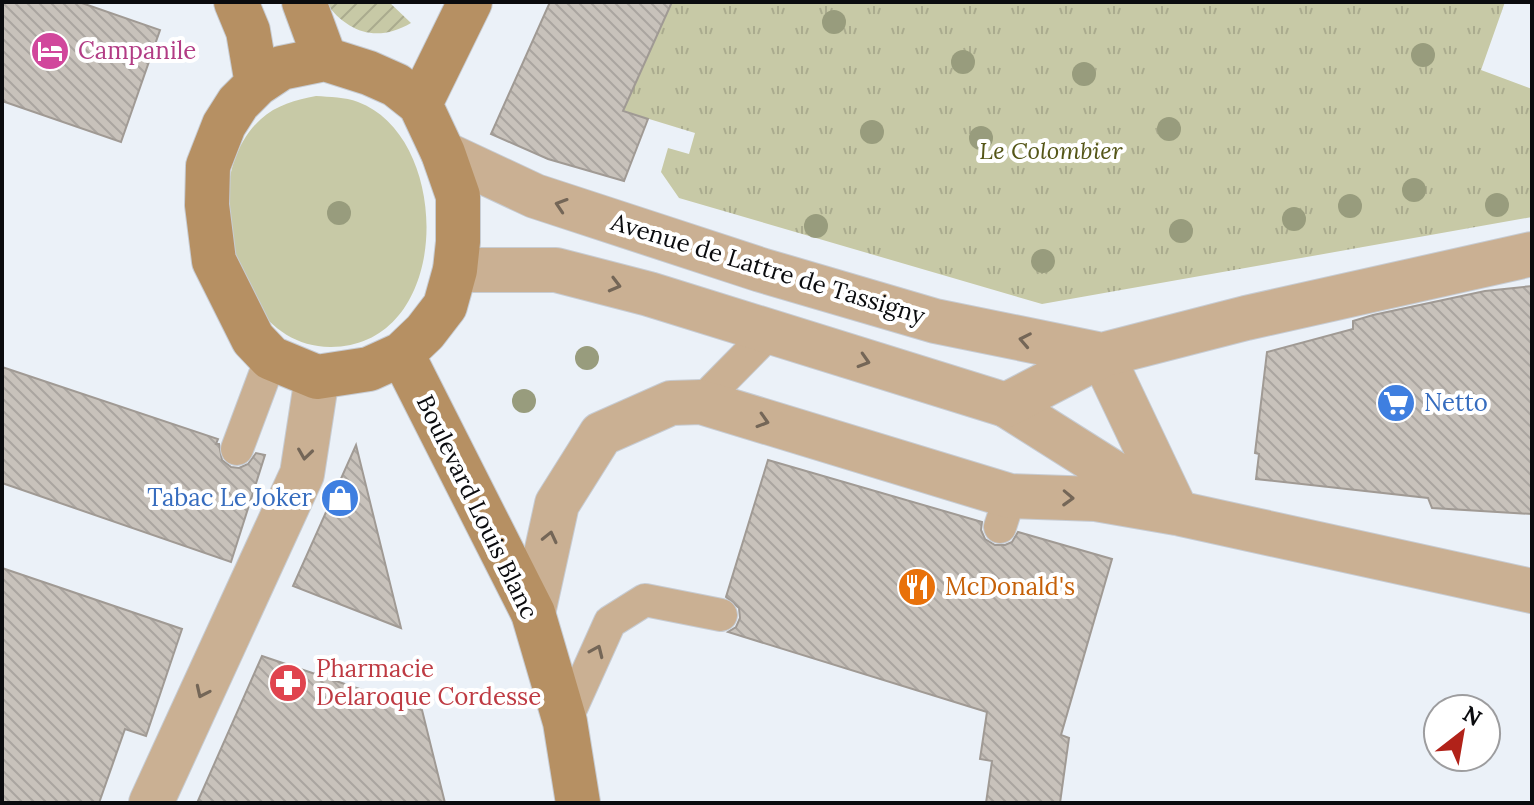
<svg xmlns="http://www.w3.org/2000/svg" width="1534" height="805" viewBox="0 0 1534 805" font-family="Lora,serif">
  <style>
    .grass { fill: #c7c9a6 }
    .park { fill: url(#park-tufts) }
    .garden { fill: url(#garden-furrows) }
    .building { fill: url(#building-back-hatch); stroke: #a09a94; stroke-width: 2 }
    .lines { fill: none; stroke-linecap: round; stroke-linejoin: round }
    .service-casing { stroke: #c7ccd3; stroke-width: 34 }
    .minor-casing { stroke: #c7ccd3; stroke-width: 46 }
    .tertiary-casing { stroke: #c7ccd3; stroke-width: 46 }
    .secondary-casing { stroke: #c7ccd3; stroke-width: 46 }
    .service { stroke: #cab093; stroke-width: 32 }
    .minor { stroke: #cab093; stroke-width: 44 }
    .tertiary { stroke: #cab093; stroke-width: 44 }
    .secondary { stroke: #b69063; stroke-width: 44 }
    .tree { fill: #989c7d }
    .oneway { stroke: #746657 }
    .labels { text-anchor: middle; stroke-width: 8; stroke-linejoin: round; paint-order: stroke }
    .hotel-label { font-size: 24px; fill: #b23c85; stroke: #fff; text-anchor: start }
    .park-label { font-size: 24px; font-style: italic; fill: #555618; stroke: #fff }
    .street-label { font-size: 24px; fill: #0a0b0e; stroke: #fff }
    .shop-label { font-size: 24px; fill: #366cbe; stroke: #fff; text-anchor: start }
    .food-label { font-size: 24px; fill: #c56008; stroke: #fff; text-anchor: start }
    .health-label { font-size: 24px; fill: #be3a42; stroke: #fff; text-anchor: start }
  </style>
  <defs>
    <pattern id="park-tufts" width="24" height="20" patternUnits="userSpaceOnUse" patternTransform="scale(2)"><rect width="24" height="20" fill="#c7c9a6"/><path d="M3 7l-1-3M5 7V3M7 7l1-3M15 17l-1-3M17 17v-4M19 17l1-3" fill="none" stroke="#aaab8e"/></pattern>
    <pattern id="garden-furrows" width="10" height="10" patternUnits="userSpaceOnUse" patternTransform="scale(2)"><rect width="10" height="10" fill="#c7c9a6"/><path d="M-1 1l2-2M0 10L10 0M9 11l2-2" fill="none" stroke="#aaab8e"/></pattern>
    <pattern id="building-back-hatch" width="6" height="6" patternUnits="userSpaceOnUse" patternTransform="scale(2)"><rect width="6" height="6" fill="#c8c2bb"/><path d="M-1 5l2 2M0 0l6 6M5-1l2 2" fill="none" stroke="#aaa5a0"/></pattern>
  </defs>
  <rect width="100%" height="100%" fill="#ebf1f8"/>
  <path class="grass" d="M316,96C330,97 345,97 358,102C453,137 454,346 331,347C230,348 194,178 261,119C276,105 296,100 316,96Z"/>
  <path class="park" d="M672,2H1505L1481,70L1532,89V217L1042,304L679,198L661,172L668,148L689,154L695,133L623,111Z"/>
  <path class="garden" d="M325,2H389L411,23C377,43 348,33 325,2Z"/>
  <path class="building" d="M2,2H79L160,30L121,142L2,101Z
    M550,2H672L623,111L648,119L624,181L548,159L491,134Z
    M1532,286V514L1432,508L1428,498L1256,479L1259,454L1255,453L1267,352L1353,329V321L1373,315L1485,291Z
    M2,367L218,439L216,444H219L222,460L231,467L239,468L248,464L256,453L265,455L231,562L2,483Z
    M356,445L401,628L293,586Z
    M768,460L982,522L981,530L985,539L995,545H1005L1012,542L1018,532L1112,559L1061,735L1069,738L1060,803H986L992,761L980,759L987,712L728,632L736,627L740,618L739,608L726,597Z
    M2,568L182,629L146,736L125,729L99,803H2Z
    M262,656L422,710L445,803H197Z"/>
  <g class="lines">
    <g class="service-casing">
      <path id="service" d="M701,402L770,332
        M237,449L271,358
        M1000,527L1010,496
        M565,722L610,622L645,600L721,615"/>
    </g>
    <g class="minor-casing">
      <path id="minor" d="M1102,355L1177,513
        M1006,405L1158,501
        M533,613L557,504L601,434L671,403L701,402L1010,496L1096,499L1177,513L1532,591
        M151,803L302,474L317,377"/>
    </g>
    <g class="tertiary-casing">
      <path id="tertiary" d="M443,153L535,196L761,270L935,321L1102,355
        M455,270H556L649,294L1006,405L1102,355L1246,318L1532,254"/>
    </g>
    <g class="secondary-casing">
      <path id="secondary" d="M236,2L248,31L257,84
        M304,2L325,59
        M325,59L369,73L396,85L420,104L443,153L458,196V242L455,270L445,306L425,332L402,354L369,369L317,377L271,358L253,339L214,261L207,205L208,166L224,125L238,103L257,84L281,68Z
        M420,104L470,2
        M402,354L533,613L565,722L578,803"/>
    </g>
    <use href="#service" class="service"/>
    <use href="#minor" class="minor"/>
    <use href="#tertiary" class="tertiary"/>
    <use href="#secondary" class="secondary"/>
  </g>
  <g class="tree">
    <circle cx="834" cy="22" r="12"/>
    <circle cx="1423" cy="55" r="12"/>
    <circle cx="963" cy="62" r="12"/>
    <circle cx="1084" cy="74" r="12"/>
    <circle cx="1169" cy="129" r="12"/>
    <circle cx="872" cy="132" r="12"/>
    <circle cx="981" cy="138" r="12"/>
    <circle cx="1414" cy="190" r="12"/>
    <circle cx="1497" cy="205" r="12"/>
    <circle cx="1350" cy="206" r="12"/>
    <circle cx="339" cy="213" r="12"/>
    <circle cx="1294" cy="219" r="12"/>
    <circle cx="816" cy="226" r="12"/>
    <circle cx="1181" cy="231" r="12"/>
    <circle cx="1043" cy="261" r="12"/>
    <circle cx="587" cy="358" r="12"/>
    <circle cx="524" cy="401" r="12"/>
  </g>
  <defs><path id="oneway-chevron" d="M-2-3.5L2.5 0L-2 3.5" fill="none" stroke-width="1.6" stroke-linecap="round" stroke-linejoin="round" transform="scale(2)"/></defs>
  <g class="oneway">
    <use href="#oneway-chevron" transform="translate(561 205) rotate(-162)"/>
    <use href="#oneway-chevron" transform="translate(615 285) rotate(15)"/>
    <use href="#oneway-chevron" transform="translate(1025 340) rotate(-169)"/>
    <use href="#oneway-chevron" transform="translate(864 361) rotate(17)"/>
    <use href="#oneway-chevron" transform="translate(763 421) rotate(17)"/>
    <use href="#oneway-chevron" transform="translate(305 454) rotate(98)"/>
    <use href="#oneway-chevron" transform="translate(1068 498) rotate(2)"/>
    <use href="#oneway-chevron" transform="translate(550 537) rotate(-77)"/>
    <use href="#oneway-chevron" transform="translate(597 651) rotate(-66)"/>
    <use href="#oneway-chevron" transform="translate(202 692) rotate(115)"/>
  </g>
  <defs>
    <g id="hotel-disc" transform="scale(2)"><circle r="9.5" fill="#d1479c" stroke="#fff"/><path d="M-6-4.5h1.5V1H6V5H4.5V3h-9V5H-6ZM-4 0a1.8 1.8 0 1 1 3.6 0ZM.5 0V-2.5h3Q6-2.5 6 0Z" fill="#fff"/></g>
    <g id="supermarket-disc" transform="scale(2)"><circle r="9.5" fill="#3f7fe0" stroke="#fff"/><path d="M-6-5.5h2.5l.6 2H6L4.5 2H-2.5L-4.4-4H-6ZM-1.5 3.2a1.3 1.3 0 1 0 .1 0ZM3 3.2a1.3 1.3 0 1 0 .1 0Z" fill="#fff"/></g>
    <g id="shop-disc" transform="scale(2)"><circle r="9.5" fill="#3f7fe0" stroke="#fff"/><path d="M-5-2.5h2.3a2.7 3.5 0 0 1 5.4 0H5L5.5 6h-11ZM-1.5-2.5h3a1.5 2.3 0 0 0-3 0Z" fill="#fff"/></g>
    <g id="restaurant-disc" transform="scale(2)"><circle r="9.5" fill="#e8710a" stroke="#fff"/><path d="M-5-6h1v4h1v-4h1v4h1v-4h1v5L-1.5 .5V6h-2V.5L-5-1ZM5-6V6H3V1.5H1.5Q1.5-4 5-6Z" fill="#fff"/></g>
    <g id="pharmacy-disc" transform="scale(2)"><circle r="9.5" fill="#e0444e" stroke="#fff"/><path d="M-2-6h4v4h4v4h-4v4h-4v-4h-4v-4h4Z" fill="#fff"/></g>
  </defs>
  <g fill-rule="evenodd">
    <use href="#hotel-disc" x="50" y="51"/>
    <use href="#supermarket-disc" x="1396" y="403"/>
    <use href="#shop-disc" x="340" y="498"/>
    <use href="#restaurant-disc" x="917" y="587"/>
    <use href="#pharmacy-disc" x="288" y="683"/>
  </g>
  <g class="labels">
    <g class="hotel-label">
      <text x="78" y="59">Campanile</text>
    </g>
    <g class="park-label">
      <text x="1051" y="159">Le Colombier</text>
    </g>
    <g class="street-label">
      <text transform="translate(768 269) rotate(17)" y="8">Avenue de Lattre de Tassigny</text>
      <text transform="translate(477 507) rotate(64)" y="8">Boulevard Louis Blanc</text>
    </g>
    <g class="shop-label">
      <text x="1424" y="411">Netto</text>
      <text x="312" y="506" text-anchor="end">Tabac Le Joker</text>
    </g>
    <g class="food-label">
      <text x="945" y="595">McDonald's</text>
    </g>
    <g class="health-label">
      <text x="316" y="677">Pharmacie<tspan x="316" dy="28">Delaroque Cordesse</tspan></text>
    </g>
  </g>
  <rect width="1534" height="805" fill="none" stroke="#0a0b0e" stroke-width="8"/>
  <g transform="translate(1462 733) rotate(31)"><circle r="38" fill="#ffffff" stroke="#9d9d9f" stroke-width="2"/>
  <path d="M0-6L14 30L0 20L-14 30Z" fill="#b12219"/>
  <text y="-12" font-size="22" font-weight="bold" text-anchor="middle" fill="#0a0b0e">N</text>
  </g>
</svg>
